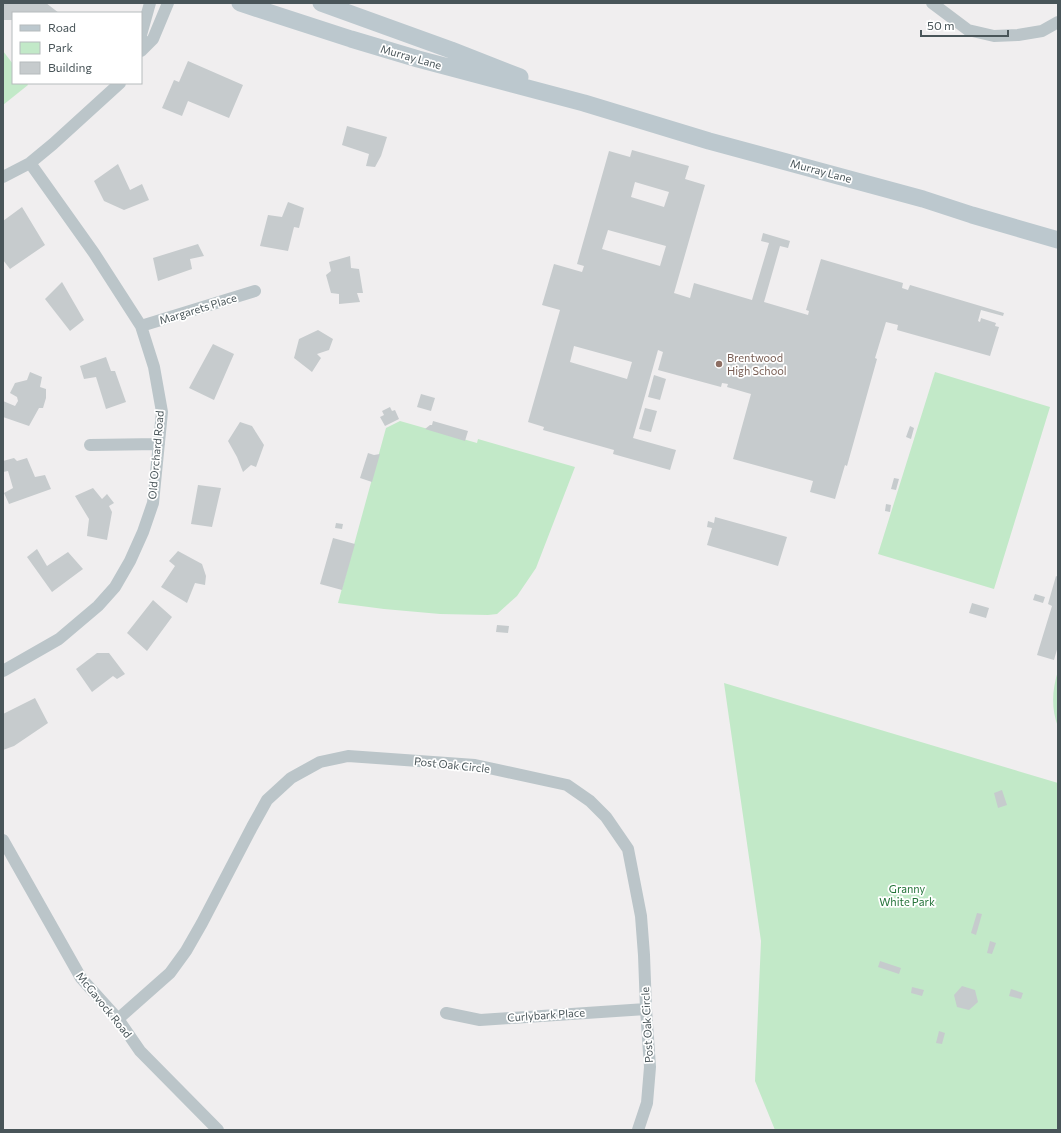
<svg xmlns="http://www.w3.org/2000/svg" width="1061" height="1133" viewBox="0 0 1061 1133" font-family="Commissioner,sans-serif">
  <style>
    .green { fill: #c2e9c8 }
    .building { fill: #c6cbcd; fill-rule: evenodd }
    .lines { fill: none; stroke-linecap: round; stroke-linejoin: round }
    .minor { stroke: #bbc5c9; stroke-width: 12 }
    .secondary { stroke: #bcc8ce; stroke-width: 17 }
    .education-dot { fill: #8d6e63; stroke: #fff; stroke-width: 1.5 }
    .labels { text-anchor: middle; stroke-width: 3.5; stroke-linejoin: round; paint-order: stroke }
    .street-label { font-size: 11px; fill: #495559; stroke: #fff }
    .education-label { font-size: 11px; fill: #785e54; stroke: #fff; text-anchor: start }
    .park-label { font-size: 11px; fill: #227238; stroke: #fff }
  </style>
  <rect width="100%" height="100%" fill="#f0eeef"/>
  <path class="green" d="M3,51L13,64V83H27L28,85L3,105Z
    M935,372L1050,407L994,589L878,554Z
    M400,421L477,443L478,439L575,467L536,568L517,596L497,614L488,615L440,614L384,609L338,603L386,428Z
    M1058,671V727C1051,708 1052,690 1058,671Z
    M724,683L1058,783V1130H775L755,1081L761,941Z"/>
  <path class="building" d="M3,3H46L59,13H13V20H3Z
    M188,61L243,85L229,118L188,101L182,116L162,108L174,80L179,82Z
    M347,126L387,137L381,156L375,167L366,166L369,154L342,145Z
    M632,150L689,166L685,179L705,185L674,293L690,298L694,283L752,300L769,243L761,241L763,233L790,241L788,248L780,246L764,302L808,315L809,311L806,310L821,259L903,283L902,288L908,290L910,285L1004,313L1003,316L981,310L978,321L980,322L981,318L996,323L995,326L999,327L990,356L897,330L898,325L886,322L875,358L877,359L847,466L845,465L835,499L810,492L813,481L733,459L751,394L727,387L728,384L722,383L721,387L658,370L663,352L658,350L633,438L676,450L670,470L613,454L614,450L543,430L544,427L528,422L560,310L542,305L554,264L582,272L584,266L577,264L609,151L630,157ZM635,182L669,192L664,207L631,197ZM608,230L666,246L660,266L602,249ZM574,346L632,362L627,379L570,362Z
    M118,164L130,190L142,184L149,200L124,210L104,201L94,181Z
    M288,202L304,208L299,228L294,227L288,251L260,246L268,215L282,217Z
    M22,207L45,245L10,269L3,260V221Z
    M198,244L204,256L190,259L192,269L158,281L153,258Z
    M350,256L351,268L359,269L363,293H357L360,302L339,304V294L331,293L326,275L331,271L329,262Z
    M62,282L84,320L70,331L45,299Z
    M318,330L333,339L329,350L317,354L321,358L312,372L294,358L299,339Z
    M213,344L234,354L214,400L189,388Z
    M106,357L111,371H115L126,402L106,409L96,377L84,379L80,366Z
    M30,372L42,377L40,387L46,389V398L43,408H39L29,426L3,417V401L15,406L18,401L17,397L10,393L15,383L27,380Z
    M654,375L666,379L660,400L648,397Z
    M421,394L435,398L431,411L417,407Z
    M390,407L392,411L395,410L399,419L385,426L380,417L384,415L382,411Z
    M645,408L657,411L651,432L639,429Z
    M433,421L468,431L465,441L425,429L430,425H432Z
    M240,422L252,426L264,445L256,467L251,465L243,472L237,457L228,441Z
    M910,426L914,428L911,439L906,437Z
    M368,453L374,455L380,454L372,482L360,478Z
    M14,458L17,461L27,458L35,477L45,475L51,489L9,504L4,493L13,488L8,471L3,472V461Z
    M894,478L899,479L896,490L891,489Z
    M198,485L221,488L212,527L191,524Z
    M93,488L102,499L107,494L114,503L109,506L112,512L107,540L87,536L89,519L75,496Z
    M886,504L891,505L890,512L885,511Z
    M715,517L787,537L778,566L707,545L712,528L707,527L708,521L714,523Z
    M336,523L343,524L342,529L335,528Z
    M333,538L355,544L342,590L320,584Z
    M37,549L47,566L68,552L83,569L52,592L27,557Z
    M178,551L202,564L206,576L205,585L195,583L187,603L161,587L175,566L169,561Z
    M1056,576L1058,577V646L1054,660L1037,655L1052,606L1048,604Z
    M1035,594L1045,597L1043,603L1033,600Z
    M153,600L172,617L147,651L127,633Z
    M972,603L989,608L986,618L969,613Z
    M497,625L509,626L508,633L496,632Z
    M97,653H109L125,674L117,679L113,676L92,692L76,669Z
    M35,698L48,723L14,746L3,750V714Z
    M1002,790L1007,805L998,808L994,793Z
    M977,913L982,914L976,935L971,933Z
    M990,941L996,943L992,954L987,953Z
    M880,961L901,968L899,974L878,967Z
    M962,986L975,990L978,1002L969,1010L957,1007L954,995Z
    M912,987L924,990L922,996L911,993Z
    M1011,989L1023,993L1021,999L1009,996Z
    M939,1031L945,1033L942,1044L936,1043Z"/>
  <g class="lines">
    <path class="minor" d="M932,3L968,30L994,36L1018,35L1042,31L1058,22
      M141,50V35L150,3
      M141,51L153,39L168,3
      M3,177L30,163L53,144L120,83
      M141,326L255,291
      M90,445L159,444
      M3,671L59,639L98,606L115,587L130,561L143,532L153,503L162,412L154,367L141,326L94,253L30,163
      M3,840L81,978L118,1019L140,1051L218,1130
      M446,1013L480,1020L646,1009
      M118,1019L170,973L186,951L202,923L252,827L267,800L291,778L320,762L348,756L475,765L567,785L590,801L606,817L628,849L641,916L644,955L646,1009L650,1067L647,1103L638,1130"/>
    <path class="secondary" d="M240,3L351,39L418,59L584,103L709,141L923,199L972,215L1058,240
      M321,3L451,50L520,77"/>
  </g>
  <circle class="education-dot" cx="719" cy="364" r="4"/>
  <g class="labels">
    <g class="street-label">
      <text transform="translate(411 57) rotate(16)" y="4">Murray Lane</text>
      <text transform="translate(821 171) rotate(15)" y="4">Murray Lane</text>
      <text transform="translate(198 309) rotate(-17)" y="4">Margarets Place</text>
      <text transform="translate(156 455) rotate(-85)" y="4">Old Orchard Road</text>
      <text transform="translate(452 765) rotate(6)" y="4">Post Oak Circle</text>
      <text transform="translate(104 1005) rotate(51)" y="4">McGavock Road</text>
      <text transform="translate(546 1015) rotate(-4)" y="4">Curlybark Place</text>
      <text transform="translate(647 1025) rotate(-93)" y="4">Post Oak Circle</text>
    </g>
    <g class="education-label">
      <text x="727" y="362">Brentwood<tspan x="727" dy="13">High School</tspan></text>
    </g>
    <g class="park-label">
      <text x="907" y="893">Granny<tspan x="907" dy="13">White Park</tspan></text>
    </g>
  </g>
  <rect width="1061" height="1133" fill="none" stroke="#495559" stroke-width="8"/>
  <rect x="12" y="12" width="130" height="72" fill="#ffffff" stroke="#b6bbbd"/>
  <rect x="20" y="25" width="20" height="6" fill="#bcc8ce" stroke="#b6bbbd"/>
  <text x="48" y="32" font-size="12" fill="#495559">Road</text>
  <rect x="20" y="42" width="20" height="12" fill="#c2e9c8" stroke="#b6bbbd"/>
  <text x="48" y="52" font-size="12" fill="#495559">Park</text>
  <rect x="20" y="62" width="20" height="12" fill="#c6cbcd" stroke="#b6bbbd"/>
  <text x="48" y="72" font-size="12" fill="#495559">Building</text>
  <path d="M921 30v6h87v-6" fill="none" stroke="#495559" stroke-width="2"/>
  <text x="927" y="30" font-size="12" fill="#495559" stroke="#ffffff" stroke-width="3" paint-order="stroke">50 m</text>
</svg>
